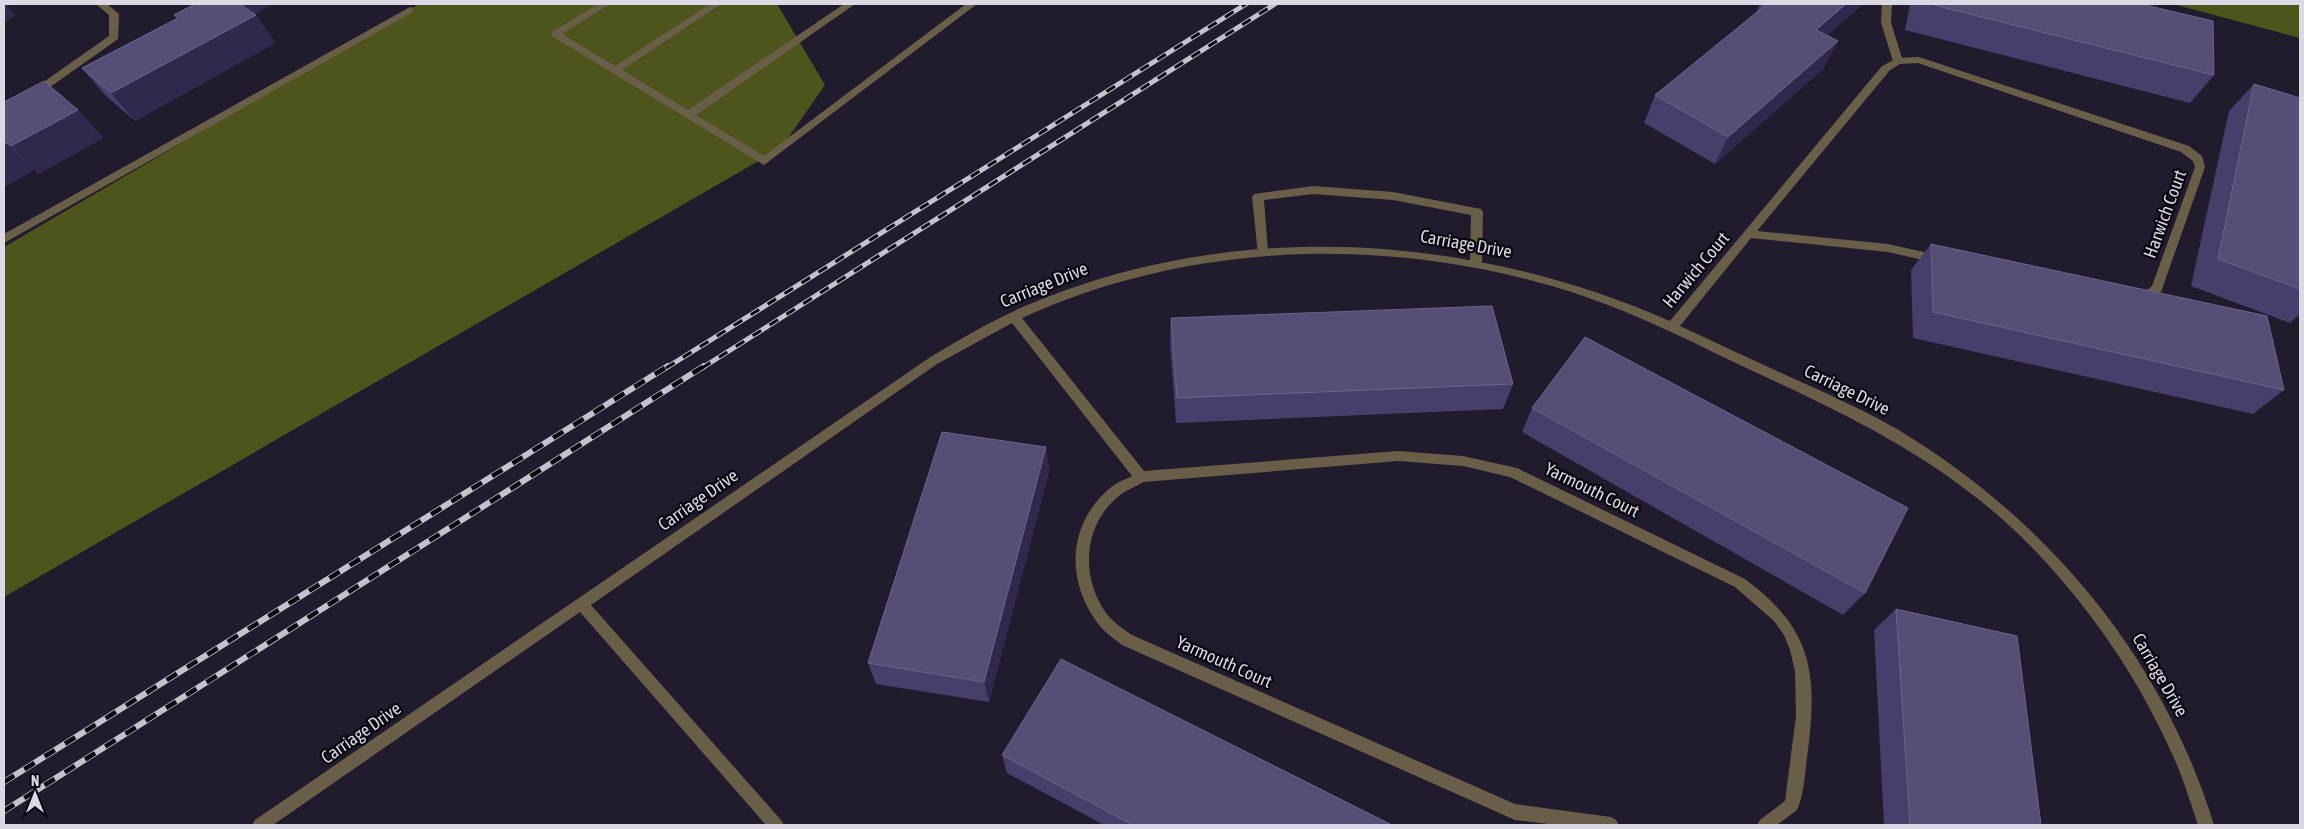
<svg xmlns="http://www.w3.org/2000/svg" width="2304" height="829" viewBox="0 0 2304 829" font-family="'Asap Condensed',sans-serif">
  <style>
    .forest { fill: #4f541c }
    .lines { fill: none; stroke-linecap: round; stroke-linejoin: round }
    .service { fill: #695f49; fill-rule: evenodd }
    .minor { fill: #695f49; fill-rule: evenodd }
    .rail-far1-casing { stroke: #c5c2ce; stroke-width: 5 }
    .rail-casing { stroke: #c5c2ce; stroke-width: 6 }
    .rail-far1 { stroke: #09070f; stroke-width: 3; stroke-dasharray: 10; stroke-linecap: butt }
    .rail { stroke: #09070f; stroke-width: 4.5; stroke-dasharray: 12; stroke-linecap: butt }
    .wall { fill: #443f6b }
    .shaded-wall { fill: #2f294d }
    .building { fill: #554f78; stroke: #6a6589 }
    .labels { text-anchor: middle; stroke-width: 4.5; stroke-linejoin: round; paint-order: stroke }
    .street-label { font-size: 18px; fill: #dcd9e5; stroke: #09070f }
  </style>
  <rect width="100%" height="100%" fill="#211b2d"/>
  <path class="forest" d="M419,4H777L825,85L781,148L4,597V247Z
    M2173,4H2300V38Z"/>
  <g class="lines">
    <path class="service" d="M96,4H107L119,14L118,39L53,85L4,109V102L45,81L109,36V15Z
      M598,4H610L562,34L615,66L710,4H721L622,70L688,110L844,4H855L696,115L764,156L966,4H977L764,165L552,36V32Z
      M1882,4H1892L1891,23L1903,61L1902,63H1894L1893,61L1881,23Z
      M410,7L413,8V12L4,243V234Z
      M1313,186L1393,192L1481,209L1483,212L1482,263L1476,267L1470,263L1471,215L1393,200L1313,194L1264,200L1268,251L1262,255L1258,254L1252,197L1254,194Z"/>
    <path class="minor" d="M1919,57L2189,146L2202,156L2205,167L2161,292L2149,301L2127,307L1888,252L1751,238L1680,326C1712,341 1744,356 1777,371C1817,389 1858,407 1897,429C2048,520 2162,656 2214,825H2198C2191,805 2185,784 2177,765C2144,688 2098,618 2041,557C1958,468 1863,422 1755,372C1699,346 1645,317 1586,297C1405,235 1196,238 1022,318L1144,471L1398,451L1463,456L1517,468L1745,579C1811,628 1818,671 1808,750C1805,769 1805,792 1797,810L1777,825H1757L1760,820L1785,801L1796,716L1795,671L1790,650L1784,635L1774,621L1735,587L1510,477L1463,466L1398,461L1143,482C1135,487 1127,490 1120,495C1083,524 1080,576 1106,613C1113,622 1123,629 1132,635L1515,804L1611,817L1616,820L1619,825H1557L1515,820L1122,645C1113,638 1103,631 1096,621C1066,579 1068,524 1109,489C1115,483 1124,480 1132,476L1012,323L937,364L591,605L781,820L784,825H766L580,612L273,825H252L255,820L929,358C960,339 991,321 1025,306C1231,218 1466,232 1670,321L1882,66L1898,58ZM1918,63L2181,152L2193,161L2195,167L2152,286L2142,294L2127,297L1888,244L1757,231L1890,70L1900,64Z"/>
    <g class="rail-far1-casing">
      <path id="rail-far1" d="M666,368L1246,4
        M702,368L1275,4"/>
    </g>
    <g class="rail-casing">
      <path id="rail" d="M4,782L668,366
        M4,811L704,366"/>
    </g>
    <use href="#rail-far1" class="rail-far1"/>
    <use href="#rail" class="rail"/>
  </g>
  <path class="wall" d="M195,4H273L254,14L256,15L275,43L135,121L106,96L82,68L177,18L174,15Z
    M1760,4H1863L1827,35L1838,41L1823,69L1715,164L1644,123L1655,95L1756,13Z
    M1910,4H2141L2214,75L2190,103L1905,30Z
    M2254,84L2300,98V314L2290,323L2191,286L2229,111Z
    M4,102L78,110L103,138L38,174L34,170L4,187Z
    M1931,244L2284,390L2253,414L1913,338L1911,270Z
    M1171,318L1513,384L1503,409L1176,423L1170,344Z
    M1532,408L1865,593L1843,615L1522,432Z
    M1046,447L1049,471L989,702L876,684L868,663Z
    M1896,609L2041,825H1884L1874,630Z
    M1002,755L1392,825H1104L1007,773Z"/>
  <path class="shaded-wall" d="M4,4H6L16,16L4,22Z
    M232,4H273L243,20Z
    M1846,4H1863L1802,58L1816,30Z
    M256,15L275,43L135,121L111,93Z
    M1838,41L1823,69L1715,164L1728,137Z
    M78,110L103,138L38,174L11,146Z
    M7,143L34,170L4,187V144Z
    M1046,447L1049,471L989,702L984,682Z"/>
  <path class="building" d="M195,4H240L256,15L111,93L82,68L178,18L174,15Z
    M1766,4H1846L1816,30L1838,41L1728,137L1655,95L1767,4Z
    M1930,4H2141L2213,21L2214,75Z
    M44,81L78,110L11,146L7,143L4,144V102Z
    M2254,84L2300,98V289L2218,259Z
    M1931,244L2267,316L2284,390L1933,312Z
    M1492,306L1513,384L1177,398L1171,318Z
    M1585,337L1908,508L1865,593L1532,408Z
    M942,432L1046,447L984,682L868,663Z
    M1896,609L2017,636L2041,825H1910Z
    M1061,659L1392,825H1133L1002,755Z"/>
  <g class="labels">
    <g class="street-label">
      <text transform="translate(2165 214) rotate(-70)" y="6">Harwich Court</text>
      <text transform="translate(1466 244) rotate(10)" y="6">Carriage Drive</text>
      <text transform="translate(1696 270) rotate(-50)" y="6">Harwich Court</text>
      <text transform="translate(1044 285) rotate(-22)" y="6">Carriage Drive</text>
      <text transform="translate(1847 390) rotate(26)" y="6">Carriage Drive</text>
      <text transform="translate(1592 490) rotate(26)" y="6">Yarmouth Court</text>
      <text transform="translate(698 500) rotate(-35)" y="6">Carriage Drive</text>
      <text transform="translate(1224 662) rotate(24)" y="6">Yarmouth Court</text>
      <text transform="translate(2160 675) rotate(60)" y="6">Carriage Drive</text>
      <text transform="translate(361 733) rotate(-35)" y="6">Carriage Drive</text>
    </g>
  </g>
  <rect width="2304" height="829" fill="none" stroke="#dcd9e5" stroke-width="10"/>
  <g transform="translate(35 794)" stroke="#09070f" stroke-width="4" paint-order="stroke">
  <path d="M0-4L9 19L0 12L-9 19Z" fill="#dcd9e5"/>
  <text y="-8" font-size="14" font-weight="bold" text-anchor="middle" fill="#dcd9e5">N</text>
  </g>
</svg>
